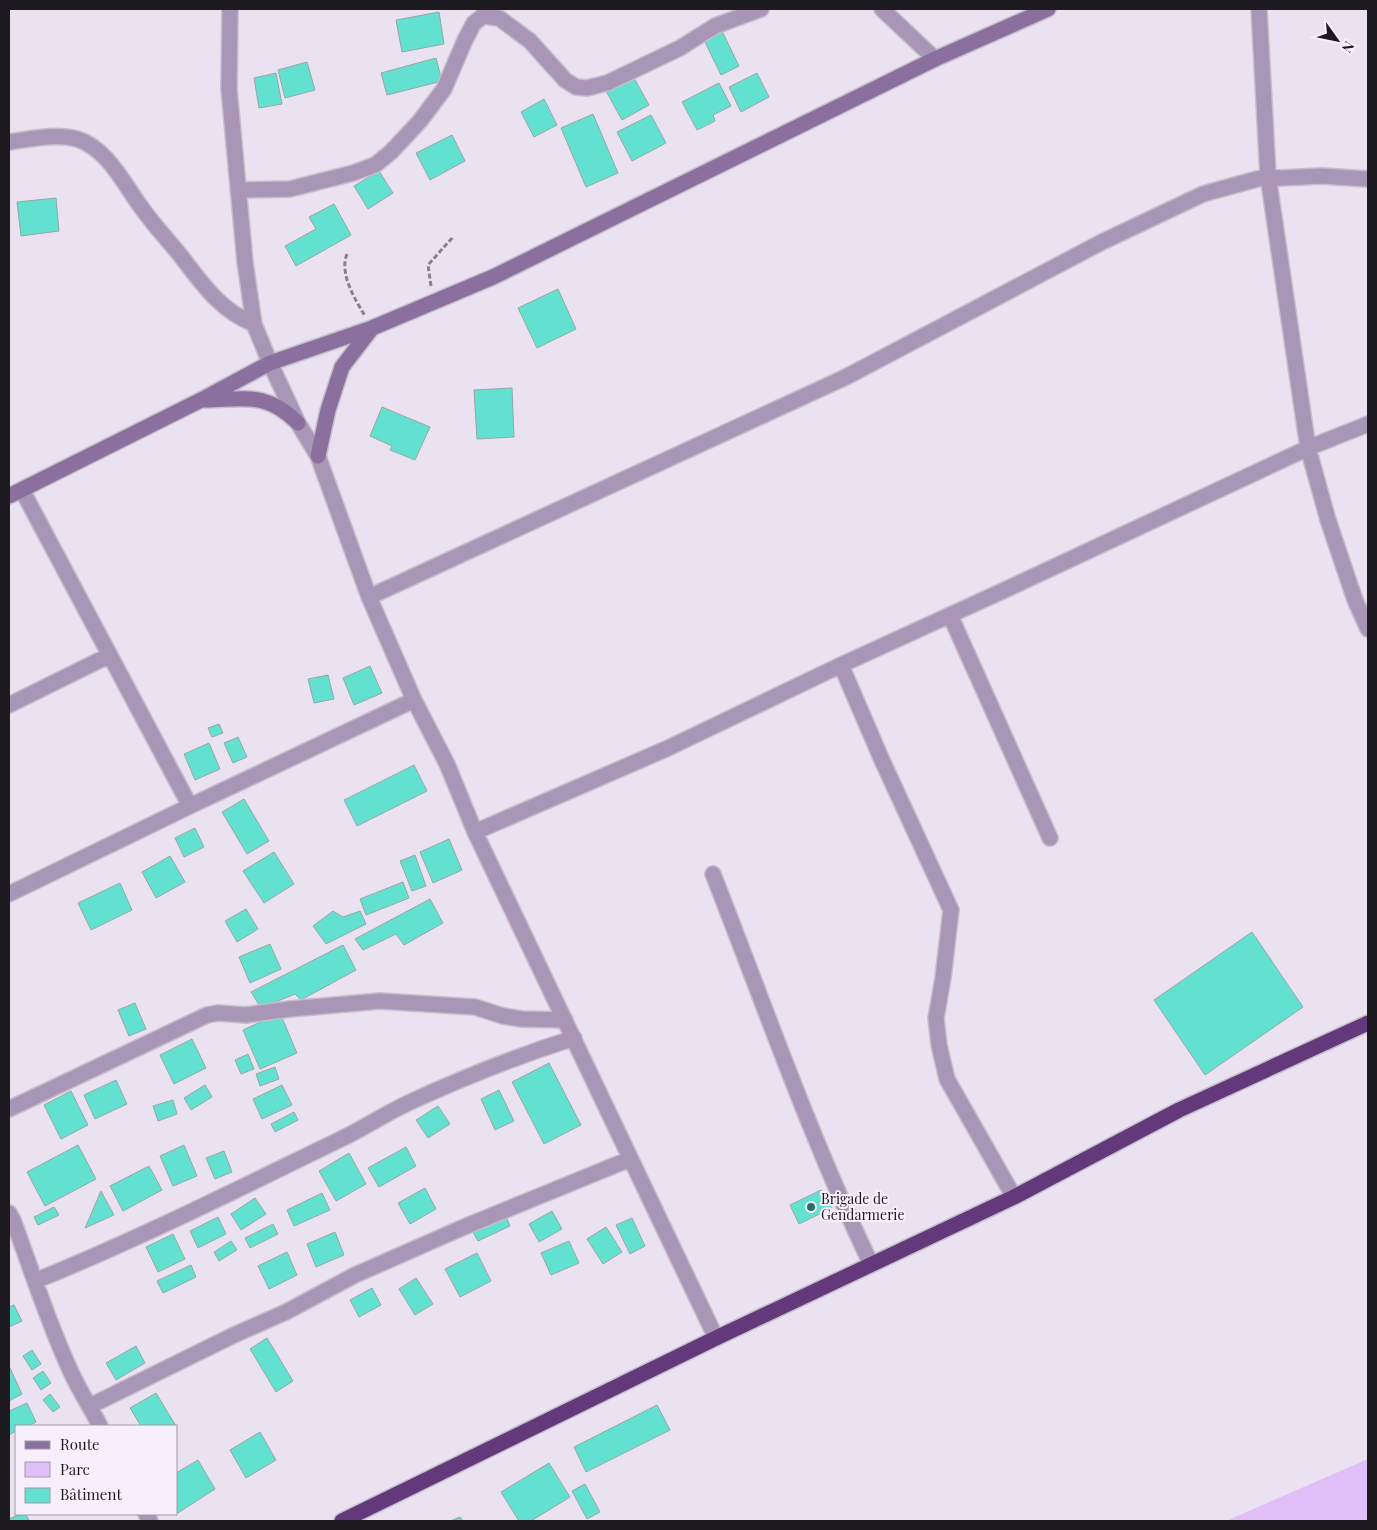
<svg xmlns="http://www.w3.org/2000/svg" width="1377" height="1530" viewBox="0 0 1377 1530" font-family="'Playfair Display',serif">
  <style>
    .green { fill: #e0bef7 }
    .building { fill: #63e1d0; stroke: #96a7a4 }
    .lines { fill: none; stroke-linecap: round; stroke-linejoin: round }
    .street-casing { stroke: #c5becb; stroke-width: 18 }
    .secondary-casing { stroke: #c5becb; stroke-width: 18 }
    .highway-casing { stroke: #c5becb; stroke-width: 18 }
    .path { stroke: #86818a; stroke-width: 3; stroke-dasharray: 5 2.5; stroke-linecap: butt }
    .street { stroke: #a996b7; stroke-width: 15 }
    .secondary { stroke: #8b6f9e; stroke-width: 15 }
    .highway { stroke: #63397c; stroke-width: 15 }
    .poi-dot { fill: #276e65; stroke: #f7effd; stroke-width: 2 }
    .labels { text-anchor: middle; stroke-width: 4; stroke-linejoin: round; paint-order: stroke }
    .poi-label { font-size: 14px; fill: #1e1b20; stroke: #f7effd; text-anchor: start }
  </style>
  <rect width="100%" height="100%" fill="#eae2f0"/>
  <path class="green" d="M1368,1459V1521H1226Z"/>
  <path class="building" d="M439,12L444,44L402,52L396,20Z
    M722,31L739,66L721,75L704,40Z
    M436,58L442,81L387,95L381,73Z
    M307,62L315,90L285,98L278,70Z
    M276,73L282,104L259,108L254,78Z
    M757,73L769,97L741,112L729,87Z
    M633,76L649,105L622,120L606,91Z
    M719,83L731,106L713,115L715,121L697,130L682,102Z
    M544,99L557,125L534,137L521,112Z
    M593,114L618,173L586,187L561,128Z
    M651,115L666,143L632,161L617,132Z
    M452,135L465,161L430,180L416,153Z
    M379,171L393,193L368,209L354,186Z
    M56,198L59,231L21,236L17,202Z
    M334,204L351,235L296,266L285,246L316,229L309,217Z
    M558,289L576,329L537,348L518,308Z
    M512,388L514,437L477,439L474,390Z
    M382,407L430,427L415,460L390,450L392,446L370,436Z
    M370,666L382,693L354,705L343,678Z
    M328,675L334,699L314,703L308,679Z
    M219,724L223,733L212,737L208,728Z
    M238,737L247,757L233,763L224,743Z
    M209,743L220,769L195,780L184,754Z
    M414,765L427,791L357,826L344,800Z
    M244,799L269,841L247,854L222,812Z
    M195,828L204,847L184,857L175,838Z
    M449,839L462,870L433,883L420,852Z
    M274,852L294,884L264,903L243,871Z
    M415,855L426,886L412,891L400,861Z
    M170,856L185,882L156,898L142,872Z
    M403,882L409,898L366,915L360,899Z
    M120,883L132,910L91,930L78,903Z
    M430,899L443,923L404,945L396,934L363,950L355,939Z
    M246,909L258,929L237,942L225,921Z
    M333,911L343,917L360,911L366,924L326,944L313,926Z
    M1252,932L1303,1007L1205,1075L1154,1000Z
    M270,944L281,969L250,983L239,957Z
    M343,945L356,970L301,1000L295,994L261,1008L251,992Z
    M135,1003L146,1029L129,1036L118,1010Z
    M280,1013L297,1053L260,1069L243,1030Z
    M192,1039L206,1068L174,1084L160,1055Z
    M248,1054L254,1069L241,1074L235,1060Z
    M549,1063L581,1125L544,1144L512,1082Z
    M275,1067L279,1079L260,1086L256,1074Z
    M116,1080L127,1104L95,1119L84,1095Z
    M205,1085L212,1097L191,1110L184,1098Z
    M282,1085L292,1105L262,1119L253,1099Z
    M499,1090L514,1121L495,1130L481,1099Z
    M71,1091L88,1125L61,1139L44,1105Z
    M173,1100L177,1114L158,1121L153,1106Z
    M438,1106L450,1124L428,1138L416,1120Z
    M294,1112L298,1120L275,1132L271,1124Z
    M78,1145L96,1179L45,1206L27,1172Z
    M184,1145L197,1176L173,1186L160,1156Z
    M406,1147L416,1166L379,1187L368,1168Z
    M224,1151L232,1172L215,1179L206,1158Z
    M349,1153L366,1184L336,1201L319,1171Z
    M149,1166L162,1190L123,1211L110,1186Z
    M425,1188L436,1209L410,1224L398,1203Z
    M821,1190L832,1208L799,1224L790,1205Z
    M101,1191L114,1215L85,1228Z
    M322,1193L330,1210L294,1226L287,1210Z
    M255,1198L266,1214L241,1230L231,1214Z
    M54,1207L59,1215L38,1225L34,1217Z
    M552,1211L562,1229L539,1242L529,1224Z
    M506,1216L510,1226L478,1241L473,1232Z
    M218,1217L226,1234L198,1248L190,1231Z
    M632,1218L645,1246L630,1254L616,1225Z
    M273,1224L278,1234L250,1248L245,1238Z
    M606,1227L622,1252L603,1264L587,1239Z
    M335,1232L344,1255L316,1267L307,1244Z
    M173,1234L185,1259L158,1272L146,1247Z
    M231,1241L237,1250L219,1261L214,1252Z
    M569,1241L579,1263L551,1275L541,1253Z
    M287,1252L297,1275L269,1289L258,1266Z
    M477,1253L491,1281L460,1297L445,1269Z
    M191,1265L196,1277L163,1293L157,1281Z
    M416,1278L433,1304L415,1315L399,1289Z
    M372,1288L381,1305L359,1317L350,1300Z
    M14,1305L22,1321L9,1327V1307Z
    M267,1338L293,1381L276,1392L250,1349Z
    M136,1346L145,1363L116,1380L106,1363Z
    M32,1350L41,1364L32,1370L23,1356Z
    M9,1366L22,1394L9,1401Z
    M43,1371L51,1383L41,1390L33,1378Z
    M156,1393L176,1426H141L130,1408Z
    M50,1394L60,1407L53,1412L43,1400Z
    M27,1403L36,1422L28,1426H16V1431L9,1435V1411Z
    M657,1405L670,1430L586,1472L574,1447Z
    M260,1432L276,1460L246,1478L230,1450Z
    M198,1460L215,1489L178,1513L176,1510V1473Z
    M549,1463L570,1497L531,1521H519L501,1492Z
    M585,1484L600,1512L587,1519L572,1491Z
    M21,1514H26L29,1521H9V1519Z
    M460,1517L463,1521H450Z"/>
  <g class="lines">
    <g class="street-casing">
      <path id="street" d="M230,9L229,89L245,262L254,324L270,363L298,423L318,456L369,597L414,700L447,764L475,832L716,1338
        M882,9L935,59
        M1259,9L1268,176L1308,448L1328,520L1355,600L1368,629
        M9,142C30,139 56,133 77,139C107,148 124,184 141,207C153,224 167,239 180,255C202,283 219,310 254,324
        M238,190L290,189L353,173L375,165L391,152L420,121L444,89L465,40L474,23L483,16L499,18L530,41L565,80L576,87L587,88L607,83L680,48L715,26L761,9
        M22,490L190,806
        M369,597L846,377L1102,242L1203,194L1268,176L1280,178L1322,176L1368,179
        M950,615L1050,838
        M841,665L881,758L951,910L943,978L936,1018L939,1045L947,1079L1014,1197
        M9,705L110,655
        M475,832L666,749L841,665L1009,588L1308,448L1368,424
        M713,874C764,1004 810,1137 871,1264
        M9,894L190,806L414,700
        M9,1109L207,1015L218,1013L246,1015L290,1009L380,1001L475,1007L503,1016L522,1019L565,1020
        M9,1213L13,1220C32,1271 48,1323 71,1372C79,1390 91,1408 100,1426
        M35,1281C139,1239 240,1188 341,1139C364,1128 385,1114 408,1103C462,1078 517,1056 574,1038
        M90,1406L234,1335L286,1312L355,1275L464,1227L630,1159
        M146,1514L150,1521"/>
    </g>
    <g class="secondary-casing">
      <path id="secondary" d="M205,400C246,399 267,392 298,423
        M318,456L328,410L342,367L372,328
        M9,496L201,400L270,363L372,328L493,277L935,59L1048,9"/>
    </g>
    <g class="highway-casing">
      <path id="highway" d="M342,1521L716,1338L1014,1197L1179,1110L1368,1023"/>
    </g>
    <path class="path" d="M347,254C339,274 355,299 365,316
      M431,286L428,265L453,237"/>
    <use href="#street" class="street"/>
    <use href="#secondary" class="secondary"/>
    <use href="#highway" class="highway"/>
  </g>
  <circle class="poi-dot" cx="811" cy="1207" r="5"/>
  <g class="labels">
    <g class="poi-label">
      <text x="821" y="1204">Brigade de<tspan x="821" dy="16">Gendarmerie</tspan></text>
    </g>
  </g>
  <rect width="1377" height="1530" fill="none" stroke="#1e1b20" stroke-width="20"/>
  <rect x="15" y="1425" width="162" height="90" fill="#f7effd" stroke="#a09aa5"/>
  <rect x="25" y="1441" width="25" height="8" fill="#8b6f9e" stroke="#a09aa5"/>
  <text x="60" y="1450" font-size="15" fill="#1e1b20">Route</text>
  <rect x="25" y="1462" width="25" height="15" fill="#e0bef7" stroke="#a09aa5"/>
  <text x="60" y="1475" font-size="15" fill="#1e1b20">Parc</text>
  <rect x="25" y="1488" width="25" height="15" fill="#63e1d0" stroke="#a09aa5"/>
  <text x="60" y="1500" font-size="15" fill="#1e1b20">Bâtiment</text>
  <g transform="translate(1337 40) rotate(123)" stroke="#f7effd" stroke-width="4" paint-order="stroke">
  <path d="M0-4L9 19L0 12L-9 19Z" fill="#1e1b20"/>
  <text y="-8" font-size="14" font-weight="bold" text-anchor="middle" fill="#1e1b20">N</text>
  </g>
</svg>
